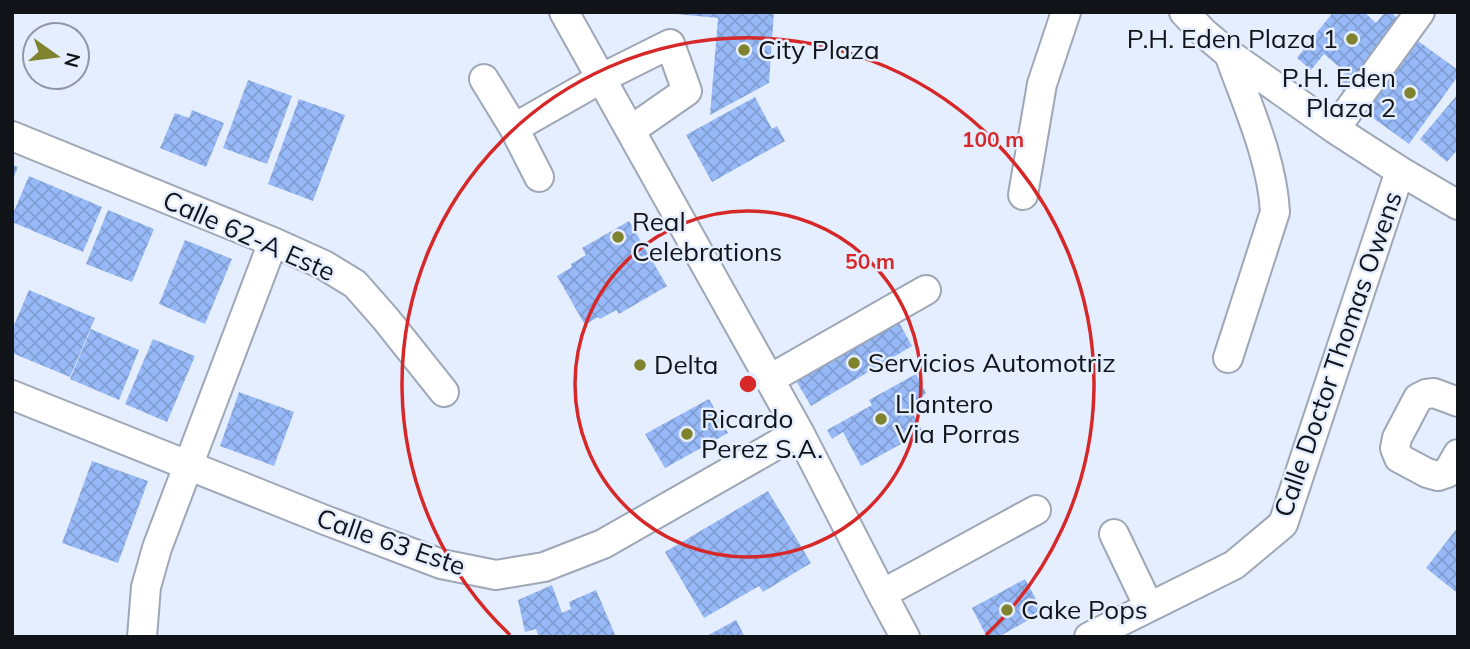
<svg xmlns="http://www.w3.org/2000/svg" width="1470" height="649" viewBox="0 0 1470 649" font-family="Mulish,sans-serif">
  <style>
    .building { fill: url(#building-cross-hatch) }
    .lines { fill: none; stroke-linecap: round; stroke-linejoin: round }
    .minor-casing { stroke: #9ea7b6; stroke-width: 32 }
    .minor { stroke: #fff; stroke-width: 28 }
    .ring { fill: none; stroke: #d62828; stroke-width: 3.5 }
    .poi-dot { fill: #7f832e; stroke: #e5eeff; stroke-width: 2.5 }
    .labels { text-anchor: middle; stroke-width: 5; stroke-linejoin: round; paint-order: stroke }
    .poi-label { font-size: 26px; fill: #101318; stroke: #e5eeff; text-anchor: start }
    .street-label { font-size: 26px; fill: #101318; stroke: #e5eeff }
    .centre { fill: #d62828; stroke: #e5eeff; stroke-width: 3.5 }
    .ring-label { font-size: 21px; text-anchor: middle; font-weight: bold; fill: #d62828; stroke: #e5eeff; stroke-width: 5; stroke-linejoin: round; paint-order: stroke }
  </style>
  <defs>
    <pattern id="building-cross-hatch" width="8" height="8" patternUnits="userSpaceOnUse" patternTransform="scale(1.75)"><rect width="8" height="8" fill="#97b9f7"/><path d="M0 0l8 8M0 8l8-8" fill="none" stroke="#819ed3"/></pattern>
  </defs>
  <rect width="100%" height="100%" fill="#e5eeff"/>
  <path class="building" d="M676,12H774L769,83L710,115L718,18L676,14Z
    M1333,12H1364L1376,23L1385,12H1390L1404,23L1347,94L1335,85L1345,72L1324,54L1311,70L1297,58Z
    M1414,38L1458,70V76L1409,144L1362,110Z
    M248,80L292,96L267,164L223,148Z
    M1458,94V149L1447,162L1420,139Z
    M755,97L772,129L777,126L785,141L712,182L686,135Z
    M299,99L345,115L313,201L268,184Z
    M192,110L224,123L206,167L160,148L175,113L189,118Z
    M12,165L18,167L12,181Z
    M29,176L102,207L83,252L12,222V216Z
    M108,210L154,229L132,282L86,264Z
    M629,221L667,286L619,314L616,310L600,319L598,317L585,325L557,276L572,267L571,264L586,255L582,248Z
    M185,240L232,259L205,324L159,304Z
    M29,290L95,318L70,377L12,353V330Z
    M897,319L912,346L811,406L795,379Z
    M91,329L139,350L119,400L70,379Z
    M153,339L195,356L167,422L125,404Z
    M916,374L926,393L910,408L923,432L861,466L843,432L832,439L827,430L872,405L869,400Z
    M239,392L294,412L274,466L220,446Z
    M709,399L728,433L665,468L645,434Z
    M92,461L148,481L118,563L62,543Z
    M768,491L811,563L763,592L759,586L704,618L665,552Z
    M1458,527V590L1456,592L1426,568Z
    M1025,579L1043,612L998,637H987L972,608Z
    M552,585L562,613L571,609L569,602L596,590L616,637H539L536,629L525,632L518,600Z
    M736,620L745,637H705Z"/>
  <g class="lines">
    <g class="minor-casing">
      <path id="minor" d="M564,12L799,432L882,594L905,637
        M1184,12L1203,32L1229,54L1335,129L1400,171L1458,205
        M484,79L514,128L539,177
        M514,128L602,78L670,44L687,91L631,130
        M1335,129L1420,12
        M12,136L273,242L324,265L355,284L385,318L444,392
        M1023,195L1042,84L1066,12
        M1228,358L1275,212C1272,158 1247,105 1229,54
        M770,379L926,290
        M12,395L325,520L441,564L496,575L544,567L603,544L799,432
        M1458,402L1434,393L1426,394L1418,398L1397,438L1395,448L1399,458L1427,473L1438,476L1447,473L1458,454
        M1114,534L1149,607
        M882,594L1036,510
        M142,637L146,587L157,548L273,242
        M1089,637L1234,565L1283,524L1400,171"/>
    </g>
    <use href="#minor" class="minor"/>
  </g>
  <g class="ring">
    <circle cx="748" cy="384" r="173"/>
    <path d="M510 635A346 346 0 1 1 986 635"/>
  </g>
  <g class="poi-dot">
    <circle cx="1352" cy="39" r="7"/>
    <circle cx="744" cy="50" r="7"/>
    <circle cx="1410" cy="93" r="7"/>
    <circle cx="618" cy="237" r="7"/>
    <circle cx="854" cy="363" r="7"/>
    <circle cx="640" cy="365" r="7"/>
    <circle cx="881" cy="419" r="7"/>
    <circle cx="687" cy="434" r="7"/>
    <circle cx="1007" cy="610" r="7"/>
  </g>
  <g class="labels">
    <g class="poi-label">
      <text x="1338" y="48" text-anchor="end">P.H. Eden Plaza 1</text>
      <text x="758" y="59">City Plaza</text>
      <text x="1396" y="87" text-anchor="end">P.H. Eden<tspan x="1396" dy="30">Plaza 2</tspan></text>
      <text x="632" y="231">Real<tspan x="632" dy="30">Celebrations</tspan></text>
      <text x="868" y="372">Servicios Automotriz</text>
      <text x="654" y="374">Delta</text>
      <text x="895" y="413">Llantero<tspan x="895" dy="30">Via Porras</tspan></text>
      <text x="701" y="428">Ricardo<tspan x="701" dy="30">Perez S.A.</tspan></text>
      <text x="1021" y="619">Cake Pops</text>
    </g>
    <g class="street-label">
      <text transform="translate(249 236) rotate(24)" y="9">Calle 62-A Este</text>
      <text transform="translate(1338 354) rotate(-71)" y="9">Calle Doctor Thomas Owens</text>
      <text transform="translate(391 542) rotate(19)" y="9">Calle 63 Este</text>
    </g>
  </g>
  <circle cx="748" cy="384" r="10" class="centre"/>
  <g class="ring-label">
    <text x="993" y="147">100 m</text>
    <text x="870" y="269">50 m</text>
  </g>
  <rect width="1470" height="649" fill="none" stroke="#101318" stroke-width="28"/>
  <g transform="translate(56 56) rotate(104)"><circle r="33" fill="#e5eeff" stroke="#9096a3" stroke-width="2"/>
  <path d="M0-5L12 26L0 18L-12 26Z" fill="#7f832e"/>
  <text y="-10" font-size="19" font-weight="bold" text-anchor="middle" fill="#101318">N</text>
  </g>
</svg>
